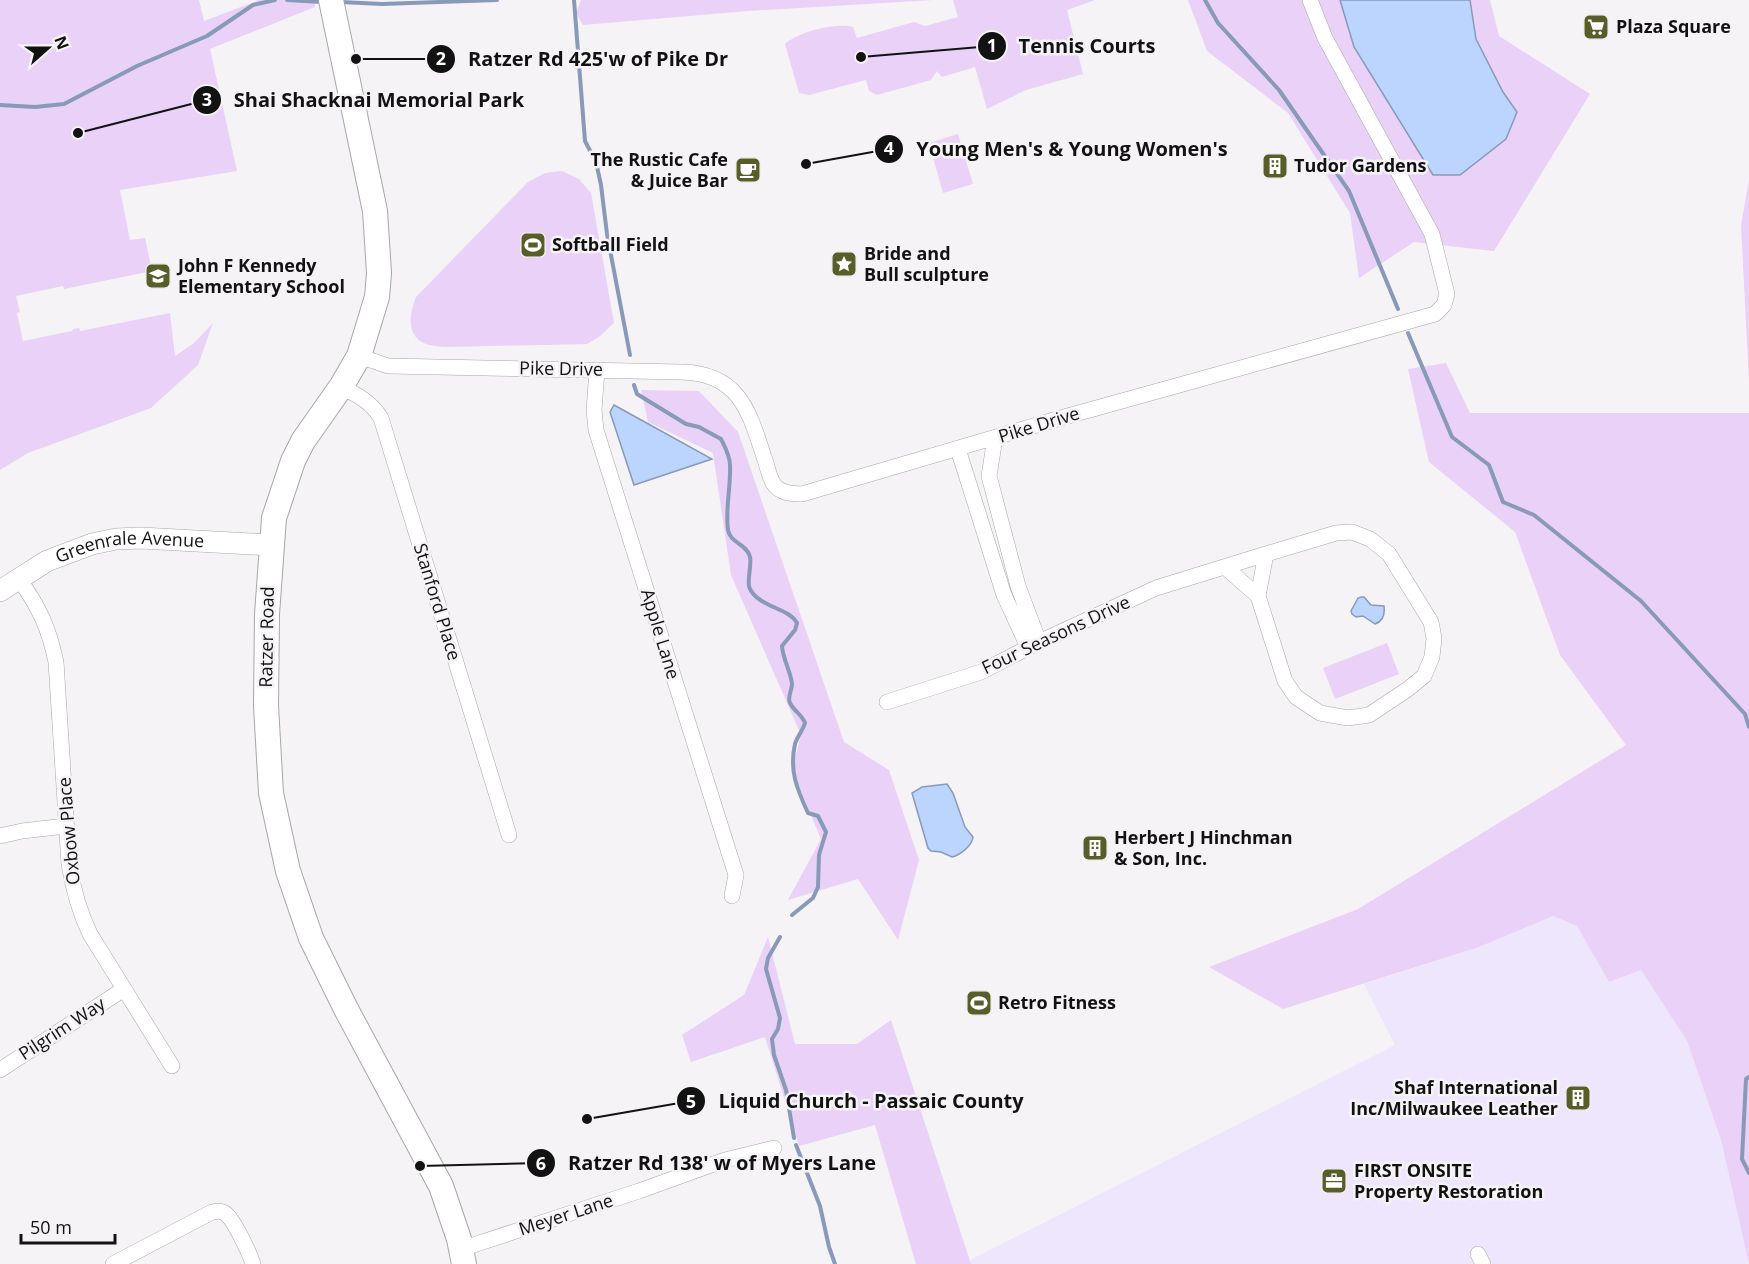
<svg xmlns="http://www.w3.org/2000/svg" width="1749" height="1264" viewBox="0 0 1749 1264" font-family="'Open Sans',sans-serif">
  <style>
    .industrial { fill: #ede6fc }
    .green { fill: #e9d1f7 }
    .water { fill: #bbd5fe; stroke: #889ab8; stroke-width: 1.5 }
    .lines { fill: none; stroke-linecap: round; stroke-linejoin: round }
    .stream { stroke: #889ab8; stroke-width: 4 }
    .street-casing { stroke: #a7a6a8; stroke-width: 16 }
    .secondary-casing { stroke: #a7a6a8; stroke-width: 22 }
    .primary-casing { stroke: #a7a6a8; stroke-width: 26 }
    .street { stroke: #fff; stroke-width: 15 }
    .secondary { stroke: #fff; stroke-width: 21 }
    .primary { stroke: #fff; stroke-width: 24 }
    .labels { text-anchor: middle; stroke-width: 5; stroke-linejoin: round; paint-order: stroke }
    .poi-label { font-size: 18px; font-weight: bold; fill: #121213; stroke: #f5f3f6; text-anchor: start }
    .street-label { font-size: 18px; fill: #121213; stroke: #f5f3f6 }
    .leader { fill: none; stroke: #121213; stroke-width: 2 }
    .callout-dot { fill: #121213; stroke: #f5f3f6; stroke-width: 2 }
    .mark-label { font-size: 18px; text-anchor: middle; font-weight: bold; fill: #fff }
    .callout-label { font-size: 20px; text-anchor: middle; font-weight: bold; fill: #121213; stroke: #f5f3f6; stroke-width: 5; stroke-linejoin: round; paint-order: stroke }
  </style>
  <rect width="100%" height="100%" fill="#f5f3f6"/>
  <path class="industrial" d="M1553,916L1577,926L1609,982L1641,970L1687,1041L1721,1140L1749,1264H971L970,1260L1395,1045L1364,984L1479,947Z"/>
  <path class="green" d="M0,0H199L204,21L259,0H314L315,7L210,49L237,171L120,190L130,240L145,238L152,271L64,289L63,286L16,296L20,312L17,313L23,341L72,331L73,329L79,328L80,331L170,313L175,356L193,344L213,323L198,365L151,408L28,453L0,470Z
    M581,0H933L748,11L583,25L576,13Z
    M953,0H1095L1067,10L1083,74L1026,90L987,109L975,67L942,77L937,71L931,80L877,95L869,91L866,80L809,95L799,93L785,44C798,32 836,22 853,27L857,38L914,22L925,26L958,17Z
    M1188,0H1490L1499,36L1590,94L1494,251L1414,242L1359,278L1350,213L1288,113L1207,51Z
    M958,134L973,184L943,193L929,143Z
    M562,171L579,179L591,193L614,323L600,336L587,344L444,347C438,346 429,346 424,343C405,334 410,312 416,297L528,182L545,173Z
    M1749,180V381L1741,225Z
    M1446,363L1470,413H1749V1264L1721,1140L1687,1041L1641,970L1609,982L1577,926L1553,916L1479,947L1283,1009L1209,967L1358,909L1626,745L1560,655L1515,532L1429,462L1408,369Z
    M641,390L699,391L738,432L844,742L889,770L919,860L898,940L858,879L788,900L821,839L792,770L801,735L731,575L713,453L648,422Z
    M1387,643L1399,674L1335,699L1323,668Z
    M768,937L795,1044H857L891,1020L971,1264H916L875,1125L799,1146L765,1037L691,1062L682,1035L744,995Z"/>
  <path class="water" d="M1340,0H1470L1476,39L1503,92L1517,112L1506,139L1460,175H1433L1354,47Z
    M614,405L712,459L634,485L610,412Z
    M1361,597H1364L1371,605L1384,606C1385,614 1384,621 1375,624L1363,616L1356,617L1352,614L1351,611L1358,598Z
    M947,784L953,793L965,827L973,837C972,846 960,855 952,857L941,852L931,851L928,848L912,793L922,787Z"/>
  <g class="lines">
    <path class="stream" d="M287,0L322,2
      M574,0L585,141L596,162L601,185L607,234L630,355
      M1205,0L1218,23L1279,90L1349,191L1398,309
      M341,2L382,4L497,0
      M0,105L35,107L64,104L137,66L207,36L253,5L275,0
      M1408,333L1452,437L1489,465L1503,502L1534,515L1641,601L1745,714L1749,727
      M634,385L637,394L686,424L699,427L721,439C725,447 730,456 730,465C731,487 725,509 728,530C730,543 747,544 750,557C752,567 746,582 750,589C759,607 789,608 797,623L795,630L782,646C783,660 791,672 792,684C792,691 787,697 790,703C794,711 802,715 805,723C803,730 797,737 795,744C789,771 797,789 808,813L818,816L826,832L819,855L818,887L813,898L792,915
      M780,937L768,958L766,969L780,1018L778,1029L772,1039L774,1055L786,1090L794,1138
      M1749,1077L1746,1079L1742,1159L1749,1173
      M796,1145L820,1206L829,1247L835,1264"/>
    <g class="street-casing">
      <path id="street" d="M359,356L388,366L681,372C739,373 749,411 764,457C767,465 769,476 773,483C779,493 791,494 802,494L1057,419L1435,314L1444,305L1447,294L1432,234L1325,38L1310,0
        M597,370L594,410L596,430L736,875L732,896
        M341,387C358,395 371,402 381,418L509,835
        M995,438L989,476L1018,586L1039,642
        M958,449L1004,595L1028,647
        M1225,567L1258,596
        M19,579C39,607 49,628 56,662L69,864C73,889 79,911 90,934L172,1066
        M887,702L981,672L1039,642L1156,588L1266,554L1336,533L1352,532L1370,539L1389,554L1431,622L1434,638L1432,657L1424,676L1408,689L1369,715L1348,718L1320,713L1296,697L1285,681L1258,596L1266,554
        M0,836L22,831L66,826
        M0,1070L124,989
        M461,1249L639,1191L725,1160L774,1148
        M1478,1254L1483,1264
        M113,1264L212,1212C217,1211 222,1210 226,1214C234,1220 250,1254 253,1264"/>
    </g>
    <g class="secondary-casing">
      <g id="secondary">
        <path id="s1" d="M0,591L47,561L92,544L116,539L141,538L271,545"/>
      </g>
    </g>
    <g class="primary-casing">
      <path id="primary" d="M331,0L375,211L379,273L377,297L359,356L341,387L303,441L293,461L274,518L267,614L266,706L271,793L288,871L311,938L346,1009L441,1186L459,1239L464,1264"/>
    </g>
    <use href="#street" class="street"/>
    <use href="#secondary" class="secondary"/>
    <use href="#primary" class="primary"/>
  </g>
  <defs>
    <g id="supermarket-square" transform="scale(1.35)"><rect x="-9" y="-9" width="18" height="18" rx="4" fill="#595d2a" stroke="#f5f3f6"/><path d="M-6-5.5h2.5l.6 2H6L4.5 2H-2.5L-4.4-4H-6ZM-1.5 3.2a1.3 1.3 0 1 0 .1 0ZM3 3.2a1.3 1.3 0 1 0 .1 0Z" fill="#fff"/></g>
    <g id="building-square" transform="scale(1.35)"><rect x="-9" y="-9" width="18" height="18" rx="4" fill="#595d2a" stroke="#f5f3f6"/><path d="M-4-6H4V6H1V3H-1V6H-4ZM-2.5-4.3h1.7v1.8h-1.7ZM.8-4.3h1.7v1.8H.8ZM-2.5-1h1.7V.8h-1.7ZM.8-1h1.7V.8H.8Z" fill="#fff"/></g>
    <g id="cafe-square" transform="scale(1.35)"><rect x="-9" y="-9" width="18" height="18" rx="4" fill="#595d2a" stroke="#f5f3f6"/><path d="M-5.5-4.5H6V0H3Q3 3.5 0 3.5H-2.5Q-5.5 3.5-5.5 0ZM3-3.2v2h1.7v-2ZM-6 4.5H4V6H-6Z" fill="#fff"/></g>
    <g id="stadium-square" transform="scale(1.35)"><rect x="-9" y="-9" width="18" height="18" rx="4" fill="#595d2a" stroke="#f5f3f6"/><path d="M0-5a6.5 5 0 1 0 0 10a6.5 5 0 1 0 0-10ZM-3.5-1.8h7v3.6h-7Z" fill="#fff"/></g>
    <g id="sight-square" transform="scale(1.35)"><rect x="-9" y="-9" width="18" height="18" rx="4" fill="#595d2a" stroke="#f5f3f6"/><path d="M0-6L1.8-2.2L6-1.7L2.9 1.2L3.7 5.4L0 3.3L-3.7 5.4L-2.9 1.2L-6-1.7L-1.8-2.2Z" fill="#fff"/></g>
    <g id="school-square" transform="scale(1.35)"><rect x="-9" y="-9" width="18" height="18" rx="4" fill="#595d2a" stroke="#f5f3f6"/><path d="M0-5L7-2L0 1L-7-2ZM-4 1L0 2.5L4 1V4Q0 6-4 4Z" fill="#fff"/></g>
    <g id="office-square" transform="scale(1.35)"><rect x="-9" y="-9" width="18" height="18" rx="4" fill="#595d2a" stroke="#f5f3f6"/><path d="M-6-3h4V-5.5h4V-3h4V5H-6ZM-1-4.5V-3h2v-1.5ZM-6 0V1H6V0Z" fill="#fff"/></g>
  </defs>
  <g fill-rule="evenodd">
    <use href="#supermarket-square" x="1596" y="27"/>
    <use href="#building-square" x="1275" y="166"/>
    <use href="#cafe-square" x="748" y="170"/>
    <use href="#stadium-square" x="533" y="245"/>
    <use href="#sight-square" x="844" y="264"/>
    <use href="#school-square" x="158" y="276"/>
    <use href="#building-square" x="1095" y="848"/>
    <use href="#stadium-square" x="979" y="1003"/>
    <use href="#building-square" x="1578" y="1098"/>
    <use href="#office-square" x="1334" y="1181"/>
  </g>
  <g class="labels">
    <g class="poi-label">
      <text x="1616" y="33">Plaza Square</text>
      <text x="728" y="166" text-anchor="end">The Rustic Cafe<tspan x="728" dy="21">&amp; Juice Bar</tspan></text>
      <text x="1294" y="172">Tudor Gardens</text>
      <text x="552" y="251">Softball Field</text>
      <text x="864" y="260">Bride and<tspan x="864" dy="21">Bull sculpture</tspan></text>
      <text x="178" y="272">John F Kennedy<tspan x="178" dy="21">Elementary School</tspan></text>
      <text x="1114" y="844">Herbert J Hinchman<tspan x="1114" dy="21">&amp; Son, Inc.</tspan></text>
      <text x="998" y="1009">Retro Fitness</text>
      <text x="1558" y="1094" text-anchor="end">Shaf International<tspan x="1558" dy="21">Inc/Milwaukee Leather</tspan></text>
      <text x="1354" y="1177">FIRST ONSITE<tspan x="1354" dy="21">Property Restoration</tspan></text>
    </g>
    <g class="street-label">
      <text transform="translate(561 369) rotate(1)" y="6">Pike Drive</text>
      <text transform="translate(1039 425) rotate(-17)" y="6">Pike Drive</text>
      <text dy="6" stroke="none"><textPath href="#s1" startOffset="141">Greenrale Avenue</textPath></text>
      <text transform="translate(437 602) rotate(73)" y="6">Stanford Place</text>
      <text transform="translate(660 634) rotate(73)" y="6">Apple Lane</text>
      <text transform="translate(1056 635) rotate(-25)" y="6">Four Seasons Drive</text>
      <text transform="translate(267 637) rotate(-89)" y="6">Ratzer Road</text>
      <text transform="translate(69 831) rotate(-95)" y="6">Oxbow Place</text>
      <text transform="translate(62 1029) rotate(-33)" y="6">Pilgrim Way</text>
      <text transform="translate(566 1215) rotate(-18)" y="6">Meyer Lane</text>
    </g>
  </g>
  <path class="leader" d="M861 57L992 46M356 59L441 59M78 133L207 100M806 164L889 149M587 1119L691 1101M420 1166L541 1163"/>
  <g class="callout-dot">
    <circle cx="861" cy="57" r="6"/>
    <circle cx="356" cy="59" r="6"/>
    <circle cx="78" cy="133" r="6"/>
    <circle cx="806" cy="164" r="6"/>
    <circle cx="587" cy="1119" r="6"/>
    <circle cx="420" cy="1166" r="6"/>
    <circle cx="992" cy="46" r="15"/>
    <circle cx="441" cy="59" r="15"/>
    <circle cx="207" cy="100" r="15"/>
    <circle cx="889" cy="149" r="15"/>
    <circle cx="691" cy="1101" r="15"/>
    <circle cx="541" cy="1163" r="15"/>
  </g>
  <g class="mark-label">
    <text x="992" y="52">1</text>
    <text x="441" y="65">2</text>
    <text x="207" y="106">3</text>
    <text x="889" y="155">4</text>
    <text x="691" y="1108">5</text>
    <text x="541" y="1170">6</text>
  </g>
  <g class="callout-label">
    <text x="1087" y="53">Tennis Courts</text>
    <text x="598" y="66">Ratzer Rd 425'w of Pike Dr</text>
    <text x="379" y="107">Shai Shacknai Memorial Park</text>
    <text x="1072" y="156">Young Men's &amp; Young Women's</text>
    <text x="871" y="1108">Liquid Church - Passaic County</text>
    <text x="722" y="1170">Ratzer Rd 138' w of Myers Lane</text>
  </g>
  <g transform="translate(48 48) rotate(69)" stroke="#f5f3f6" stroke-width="4.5" paint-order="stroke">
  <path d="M0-4.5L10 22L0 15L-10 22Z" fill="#121213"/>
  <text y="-9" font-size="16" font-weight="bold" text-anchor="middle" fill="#121213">N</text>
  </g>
  <path d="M21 1234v9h94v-9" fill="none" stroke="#121213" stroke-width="3"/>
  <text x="30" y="1234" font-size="18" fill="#121213" stroke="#f5f3f6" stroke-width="4.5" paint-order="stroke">50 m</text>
</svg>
